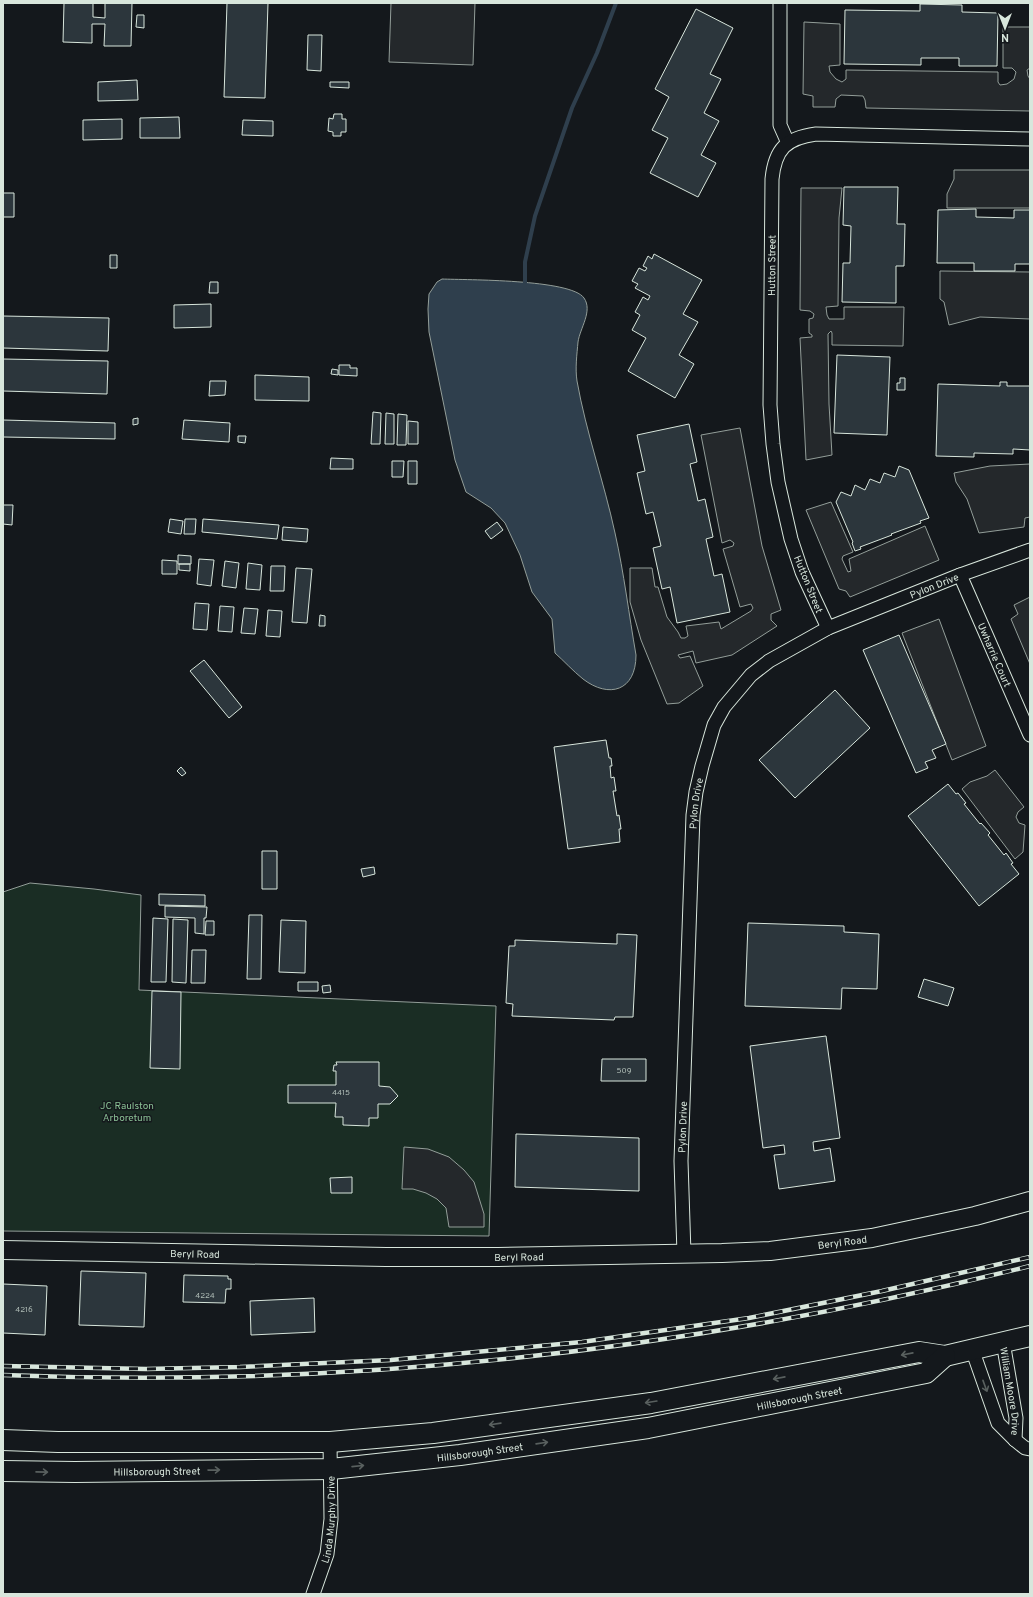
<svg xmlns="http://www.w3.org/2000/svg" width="1033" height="1597" viewBox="0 0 1033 1597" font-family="Overpass,sans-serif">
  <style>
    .green { fill: #1a2d24; stroke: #939e99 }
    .parking { fill: #24282b; stroke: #939e99 }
    .water { fill: #2f3f4d; stroke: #939e99 }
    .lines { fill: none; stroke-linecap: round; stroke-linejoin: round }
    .stream { stroke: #2f3f4d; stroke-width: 4 }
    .building { fill: #2c363c; stroke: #d8e6dc }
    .street-casing { stroke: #d8e6dc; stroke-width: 15 }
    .secondary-casing { stroke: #d8e6dc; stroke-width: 20 }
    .primary-casing { stroke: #d8e6dc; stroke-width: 22 }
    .street { stroke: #14181c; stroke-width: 13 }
    .secondary { stroke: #14181c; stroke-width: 18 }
    .primary { stroke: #14181c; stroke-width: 20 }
    .rail-casing { stroke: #d8e6dc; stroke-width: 4.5 }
    .rail { stroke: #14181c; stroke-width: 3; stroke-dasharray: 9; stroke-linecap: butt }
    .oneway { stroke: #59605f }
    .labels { text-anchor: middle; stroke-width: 3; stroke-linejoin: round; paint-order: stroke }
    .number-label { font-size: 8px; fill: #adbab4 }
    .street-label { font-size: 10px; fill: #d8e6dc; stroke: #14181c }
    .park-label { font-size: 10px; fill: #8ac095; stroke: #14181c }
  </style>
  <rect width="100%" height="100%" fill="#14181c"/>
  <path class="green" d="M30,883L94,889L141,895L139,990L496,1006L489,1236L3,1231V892Z"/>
  <path class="parking" d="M391,3H475L473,65L389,62Z
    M804,22L840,24V65L829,66L830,72L836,79L842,82L846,79V70L998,72V82L1000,85L1007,84L1014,79L1016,72L1012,68H1003V27H1030V68L1027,70L1028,76L1030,79V111L866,108L865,100L863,96L841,95L836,99L835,107H813V96L803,94Z
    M954,170H1030V208H947V194L954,179Z
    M801,188H842L839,218L838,306L826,307L827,315L829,319H844V307H904L903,346L832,345V333L831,331L828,334L829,404L832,455L806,460L800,338L812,337V335L809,333V319L813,318L814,314L810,311L800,310Z
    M940,271L1030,272V319L980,317L949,325L944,302L940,299Z
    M740,428L762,546L781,610L771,614V620L777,626L732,655L696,663L693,651L678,655L680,658L690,656L703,686L679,703L667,704L641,640L630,602V568H652L655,587H658L667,617L678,632L681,638H685L688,636L686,626L719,622L721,629L751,611L753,608L751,604L740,607L723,549L733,546L734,543L730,540L722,543L701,435Z
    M1030,464V517L1025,518L1024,527L979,533L967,499L956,482L954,473L990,466Z
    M831,502L853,552L843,556L842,559L848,572L851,571L849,559L925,526L939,560L850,597L846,591L839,589L806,510Z
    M1030,597V664L1011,619L1018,614L1014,605Z
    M939,619L986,746L952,760L902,633Z
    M995,770L1024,807L1018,812L1016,817L1019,823L1025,825L1023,852L1015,859L962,789L970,782L987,776Z
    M404,1147L428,1149L449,1157L464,1170L474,1182L484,1214V1227H449L446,1208L437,1199L426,1193L413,1189H402Z"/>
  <path class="water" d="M442,279C466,280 571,279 584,298C593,311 580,328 578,342C577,354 575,368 577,381C586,432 604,482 615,533C624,573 629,615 636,655C636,691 609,699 583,679C573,671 564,661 555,653L552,619L532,592L520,555L505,523L491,508L466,492L455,460L429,332L428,309L429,294L437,282Z"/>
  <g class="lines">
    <path class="stream" d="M525,288V262L535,216L572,108L597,53L616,3"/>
  </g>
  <path class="building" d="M64,3H93V17L105,18V3H132L131,46H104L105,24H92V43L63,42Z
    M227,3H268L265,98L224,97Z
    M920,4L962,5V12L998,13L997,66H959V58H921V65L844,64L845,10L920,11Z
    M696,9L733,28L710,74L721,79L704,113L719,121L701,155L716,163L698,197L650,173L668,138L652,130L669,97L655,89Z
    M137,15H144V28L136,27Z
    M308,35H322L321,71L307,70Z
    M137,80L138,100L98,101V82Z
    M330,82H349V88L330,87Z
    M334,114H342V119H346V132H341V136H333V132L328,131L329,118L333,119Z
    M179,117L180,138H140V118Z
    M122,119V139L83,140V120Z
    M243,120L273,121V136L242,135Z
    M844,187H898L897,224H905L904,266H896V303L842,302L843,263H850L851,226L843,225Z
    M3,193H14V217H3Z
    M976,209V217L1014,218V210H1030V264H1015V271H974V263H937L938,210Z
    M654,254L702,280L683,314L698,322L679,355L694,364L675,398L628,371L646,338L632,330L640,315L635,312L643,297L648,300L650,296L635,288L638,284L632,281L639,268L645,271L647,268L643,266L648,256L652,259Z
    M110,255H117V268H110Z
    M210,282H218V293H209Z
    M211,304V327L174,328V305Z
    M3,316L109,318L108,351L3,348Z
    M837,355L890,357L887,435L834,433Z
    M3,359L108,361L107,394L3,391Z
    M339,365H350V368H357V376L339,375Z
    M332,369L338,370V375L331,374Z
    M255,375L309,377V401L255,400Z
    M900,378H905V390H897V383H900Z
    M210,381H226L225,395L209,396Z
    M1000,382H1007V386H1030V450L1013,449V454L974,453V457L936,456L938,384L1000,386Z
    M373,412L381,413L380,444H371Z
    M386,413L394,414V444H385Z
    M398,414L407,415L406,445H397Z
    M138,418V424L133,425V419Z
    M3,420L115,423V439L3,437Z
    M184,420L230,423L229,442L182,439Z
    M408,421L418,422V444H408Z
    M689,424L697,462L690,464L698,501L705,499L713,537L706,539L714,576L722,574L730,612L677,623L670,587L662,589L653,548L661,546L653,512L646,514L637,473L645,471L637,435Z
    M238,436H246L245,443L238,442Z
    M331,458L353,459V469H330Z
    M392,461H404L403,477H392Z
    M408,461H417V484H408Z
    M899,466L909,470L929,518L920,521L921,523L891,534L892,535L860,547L861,549L855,551L852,543L853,542L836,502L841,492L851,496L855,485L865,490L870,479L880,483L884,473L895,477Z
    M3,505H13L12,525L3,524Z
    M170,519L183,521L181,534L168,532Z
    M185,519H196L195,534H184Z
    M203,519L279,525L277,539L202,532Z
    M497,522L503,530L491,539L485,531Z
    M283,527L308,529L307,542L282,540Z
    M178,555L191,556V564H178Z
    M199,559L214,560L211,586L197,584Z
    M162,560L177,561V574H162Z
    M225,561L239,563L236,588L222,586Z
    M248,563L262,565L260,590L246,589Z
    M179,564H190V571L179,570Z
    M271,566H285L284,591H270Z
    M296,568L312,569L307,623L292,622Z
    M195,603L209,604L207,630L193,629Z
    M220,606L234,607L232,632L218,631Z
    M244,608L258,609L255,634L241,633Z
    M268,610L282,611L280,637L266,636Z
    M320,615L325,616V626H319Z
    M899,635L946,744L932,750L936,758L925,762L928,768L916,773L863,650Z
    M204,660L242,707L229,718L190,671Z
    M835,690L870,728L795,798L759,760Z
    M606,740L609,758H611L612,766H610L611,778L614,777L616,791H613L617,816L619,815L621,829H619L620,842L568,849L554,747Z
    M181,767L186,773L182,776L177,771Z
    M948,784L956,794L958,793L966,803L964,804L980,824L981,823L990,833L988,835L1004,855L1006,853L1013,863L1011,864L1019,874L979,906L908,816Z
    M262,851H277V889H262Z
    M374,867L375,874L363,877L361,869Z
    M159,894L205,895V906L159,905Z
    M165,906L207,907L206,918H204V934L195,933V918L165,917Z
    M249,915H262L261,979H247Z
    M153,918L168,919L166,982H151Z
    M173,919L188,920L186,983L172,982Z
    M281,920L306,921L305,973L279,972Z
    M206,921H214V935H205Z
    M748,923L844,926V932L879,934L877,989L842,988L841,1009L745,1006Z
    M617,934L637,935L633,1017H615L614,1020L512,1016L513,1004L506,1003L509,946H515V940L617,944Z
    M192,950H206L205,983H191Z
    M924,979L954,988L948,1006L918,997Z
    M298,982H318V991H298Z
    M330,985L331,992L323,993L322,986Z
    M152,991L181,992L180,1069L150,1068Z
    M826,1036L840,1138L813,1142L814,1151L830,1148L835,1181L779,1189L774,1155L785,1154L784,1145L763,1148L750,1046Z
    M602,1059H646V1081H601Z
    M336,1062H379V1086L390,1087L398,1096L390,1104H378V1118H369V1126L343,1125V1117H335L336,1103H288V1085H336V1071H333L334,1065H337Z
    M516,1134L639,1138V1191L515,1187Z
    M352,1177V1193H331L330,1178Z
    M81,1271L146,1273L144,1327L79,1325Z
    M184,1275L228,1276V1279H231V1289H226L225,1303L183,1302Z
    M3,1284L47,1286L45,1335L3,1333Z
    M314,1298L315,1332L251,1335L250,1301Z"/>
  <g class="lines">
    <g class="street-casing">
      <g id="street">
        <path d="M780,3V125L788,143"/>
        <path id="s1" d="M960,575L1030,735"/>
        <path id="s2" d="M828,628L802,572L791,539L778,482L773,444L770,405L772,179C775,149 786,138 816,134L1030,139"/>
        <path id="s3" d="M684,1254L681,1161L693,815L696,792L702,766L714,725L724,707L751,675L769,661L828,628L960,575L1030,550"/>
        <path id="s4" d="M1003,1342L1016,1418L1015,1440"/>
        <path d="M972,1349L998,1423L1015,1440L1025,1448L1030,1449"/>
        <path id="s5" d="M313,1594L327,1554L331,1519L330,1442"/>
      </g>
    </g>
    <g class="secondary-casing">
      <g id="secondary">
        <path id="s6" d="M3,1250L386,1257H498L722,1253L770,1251L872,1238L975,1216L1030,1201"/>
      </g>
    </g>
    <g class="primary-casing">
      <g id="primary">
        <path d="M3,1440L58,1442H330L433,1433L651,1403L919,1352L945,1356L1030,1336"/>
        <path id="s7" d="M3,1471L75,1472L331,1469L460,1455L648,1428L926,1373L945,1356"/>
      </g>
    </g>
    <use href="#street" class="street"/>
    <use href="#secondary" class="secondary"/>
    <use href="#primary" class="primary"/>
    <g class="rail-casing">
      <path id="rail" d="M3,1366L146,1369L240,1367L391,1360L582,1342L749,1318L882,1291L1030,1257
        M3,1375C348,1389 695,1350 1030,1266"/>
    </g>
    <use href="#rail" class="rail"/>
  </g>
  <defs><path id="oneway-shaft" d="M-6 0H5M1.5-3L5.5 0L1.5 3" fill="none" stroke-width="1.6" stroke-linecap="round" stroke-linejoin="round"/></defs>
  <g class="oneway">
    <use href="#oneway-shaft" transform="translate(907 1354) rotate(169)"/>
    <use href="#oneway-shaft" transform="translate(779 1378) rotate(169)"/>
    <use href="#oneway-shaft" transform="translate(985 1386) rotate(70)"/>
    <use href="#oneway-shaft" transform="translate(651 1402) rotate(171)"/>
    <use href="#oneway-shaft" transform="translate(495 1424) rotate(172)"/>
    <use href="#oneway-shaft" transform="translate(542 1443) rotate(-8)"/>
    <use href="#oneway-shaft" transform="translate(358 1466) rotate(-6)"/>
    <use href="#oneway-shaft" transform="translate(214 1470) rotate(-1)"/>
    <use href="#oneway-shaft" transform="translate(42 1472) rotate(1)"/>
  </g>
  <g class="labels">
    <g class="number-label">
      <text x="624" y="1073">509</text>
      <text x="341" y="1095">4415</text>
      <text x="205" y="1298">4224</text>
      <text x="24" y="1312">4216</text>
    </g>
    <g class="street-label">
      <text dy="4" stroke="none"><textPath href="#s2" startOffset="372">Hutton Street</textPath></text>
      <text transform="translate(809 584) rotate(68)" y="4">Hutton Street</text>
      <text dy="4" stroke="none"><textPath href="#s3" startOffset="799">Pylon Drive</textPath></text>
      <text dy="4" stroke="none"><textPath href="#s1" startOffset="87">Uwharrie Court</textPath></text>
      <text dy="4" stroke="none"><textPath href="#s3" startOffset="451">Pylon Drive</textPath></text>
      <text dy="4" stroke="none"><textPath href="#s3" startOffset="127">Pylon Drive</textPath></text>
      <text dy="4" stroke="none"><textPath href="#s6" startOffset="840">Beryl Road</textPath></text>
      <text dy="4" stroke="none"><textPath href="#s6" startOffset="192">Beryl Road</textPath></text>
      <text dy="4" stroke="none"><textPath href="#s6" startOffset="516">Beryl Road</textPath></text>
      <text dy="4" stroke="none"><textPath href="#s4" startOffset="50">William Moore Drive</textPath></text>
      <text dy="4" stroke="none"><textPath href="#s7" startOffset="802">Hillsborough Street</textPath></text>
      <text dy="4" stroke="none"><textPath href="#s7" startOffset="478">Hillsborough Street</textPath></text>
      <text dy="4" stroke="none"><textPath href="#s7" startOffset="154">Hillsborough Street</textPath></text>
      <text dy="4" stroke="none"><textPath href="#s5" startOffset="77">Linda Murphy Drive</textPath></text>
    </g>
    <g class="park-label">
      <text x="127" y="1109">JC Raulston<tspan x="127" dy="12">Arboretum</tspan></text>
    </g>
  </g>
  <rect width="1033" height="1597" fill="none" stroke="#d8e6dc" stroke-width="8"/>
  <g transform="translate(1005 28) rotate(180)" stroke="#14181c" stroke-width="3" paint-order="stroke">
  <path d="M0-3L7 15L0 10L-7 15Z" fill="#d8e6dc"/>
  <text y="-6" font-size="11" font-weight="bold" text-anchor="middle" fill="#d8e6dc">N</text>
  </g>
</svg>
